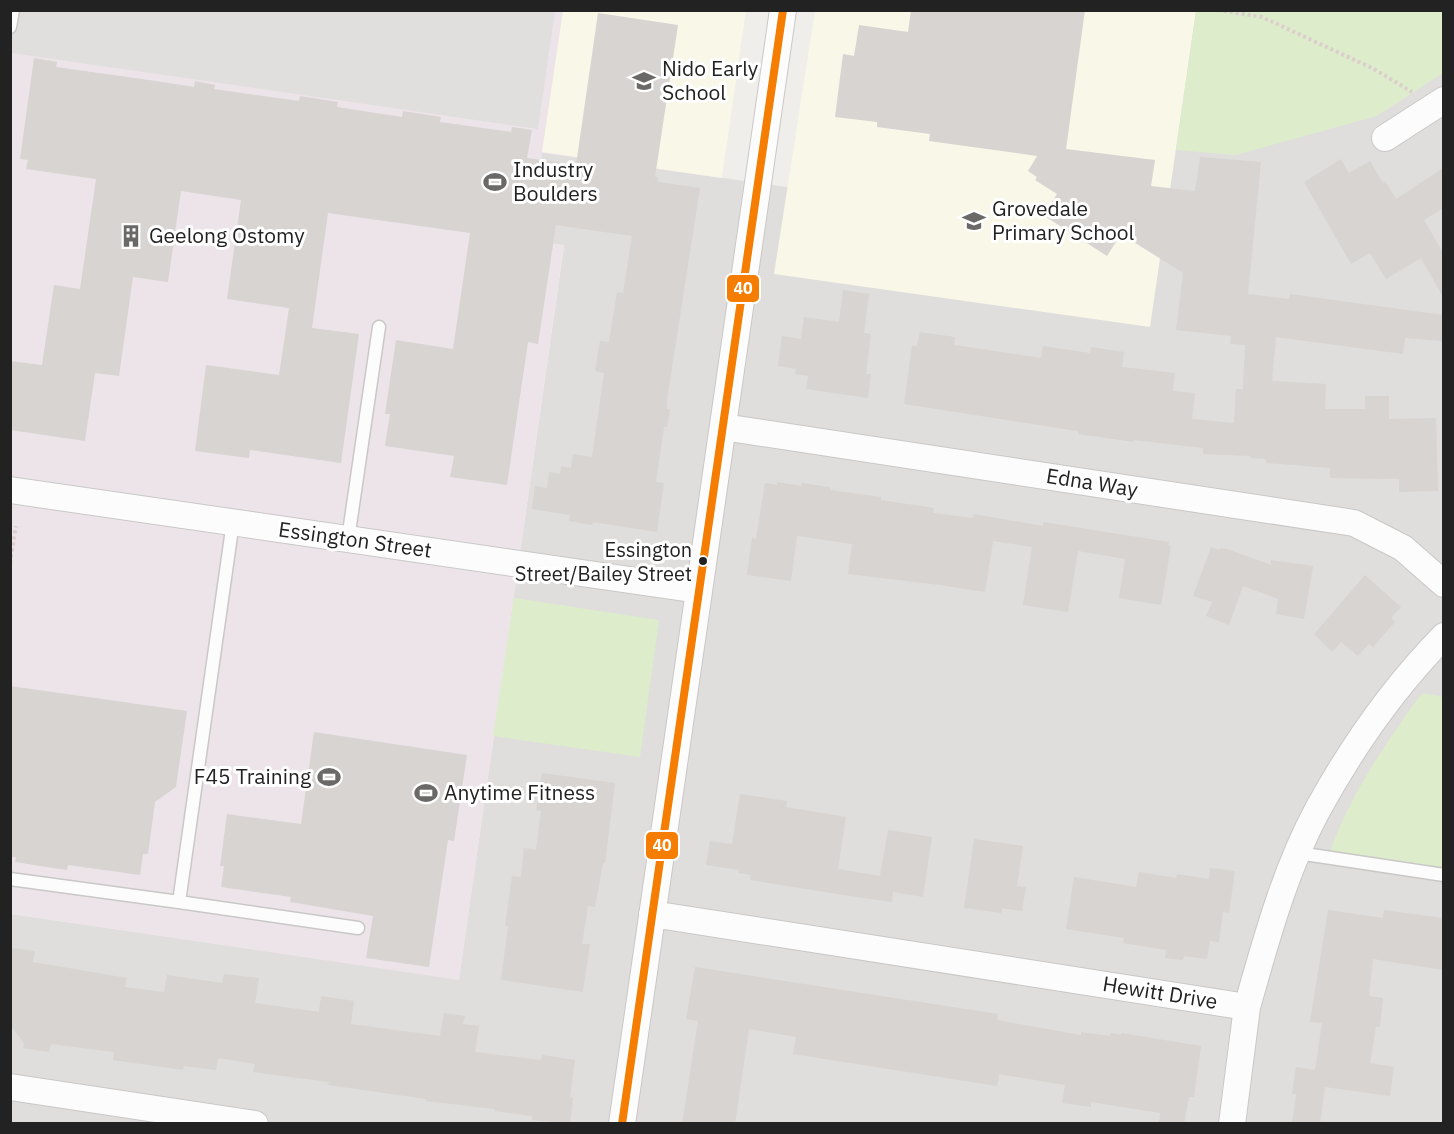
<svg xmlns="http://www.w3.org/2000/svg" width="1454" height="1134" viewBox="0 0 1454 1134" font-family="'IBM Plex Sans',sans-serif">
  <style>
    .residential { fill: #dfdedc }
    .industrial { fill: #ede4e9 }
    .education { fill: #f8f7e8 }
    .grass { fill: #ddeccb }
    .parking { fill: #e0dfde }
    .building { fill: #d7d4d2 }
    .lines { fill: none; stroke-linecap: round; stroke-linejoin: round }
    .lane-casing { stroke: #c9c8c7; stroke-width: 15 }
    .street-casing { stroke: #c9c8c7; stroke-width: 28 }
    .path { stroke: #dccecd; stroke-width: 4; stroke-dasharray: 3 3; stroke-linecap: butt }
    .lane { stroke: #fdfcfc; stroke-width: 12 }
    .street { stroke: #fdfcfc; stroke-width: 26 }
    .bus-1-casing { stroke: #fff; stroke-width: 12 }
    .bus-1 { stroke: #f47d02; stroke-width: 8 }
    .bus-dot { fill: #222; stroke: #fff; stroke-width: 2 }
    .labels { text-anchor: middle; stroke-width: 6; stroke-linejoin: round; paint-order: stroke }
    .bus-label { font-size: 20px; fill: #222; stroke: #fff; text-anchor: end }
    .poi-label { font-size: 21px; fill: #222; stroke: #fff; text-anchor: start }
    .street-label { font-size: 21px; fill: #222; stroke: #fff }
    .line-badge { stroke: #fff; stroke-width: 2 }
    .badge-label { font-size: 16px; text-anchor: middle; font-weight: bold; fill: #fff }
  </style>
  <rect width="100%" height="100%" fill="#f0eeeb"/>
  <path class="residential" d="M820,11H1443V1123L11,1124V914L459,979L564,246L530,240L542,152L794,188Z"/>
  <path class="industrial" d="M11,11H746L722,178L542,153L530,240L564,245L459,980L11,914Z"/>
  <path class="education" d="M563,11H746L722,178L542,152Z
    M815,11H1196L1150,327L774,274Z"/>
  <path class="grass" d="M1196,11H1443V73L1377,116L1236,155L1176,150Z
    M514,598L659,620L640,757L493,736Z
    M1423,693L1443,697V875L1328,857C1348,800 1380,751 1416,701Z"/>
  <path class="parking" d="M11,11H555L538,129L11,53Z"/>
  <path class="building" d="M911,10H1085L1066,149L1155,160L1151,186L1195,191L1200,157L1261,162L1248,294L1289,299L1290,294L1443,315V341L1405,338L1403,354L1276,337L1272,381L1326,384L1325,409H1365V396H1389V419L1436,418L1438,491L1399,492V479L1330,478V468L1266,463V459L1251,458L1249,456L1203,454V448L1134,440V442L1078,434V431L904,404L912,346H917L920,332L955,337L954,345L1041,358L1043,346L1090,353L1091,347L1124,352L1122,367L1175,373L1173,391L1195,393L1192,419L1234,423L1236,389H1243L1245,345L1230,344L1231,336L1176,330L1183,273L1121,234L1107,256L1043,215L1057,194L1035,180L1037,177L1028,171L1037,156L929,141L930,134L877,127V122L835,117L843,54L854,56L859,25L908,32Z
    M598,13L678,25L655,177H658V182L700,188L667,400V409H670L667,427H664L656,482L664,483L657,532L593,522L592,525L569,521L570,515L532,509L535,486L547,488L549,472L560,474L561,466L571,468L573,454L592,457L604,373L595,371L600,341L609,342L617,292L623,293L632,236L556,225L538,344L528,342L507,485L450,477L454,456L385,446L390,414H385L396,340L453,349L470,233L328,213L312,328L359,334L341,463L250,450L249,458L195,451L206,365L279,375L289,308L227,299L241,200L181,191L168,282L133,277L119,376L95,373L85,441L10,430V361L42,365L54,285L80,289L96,179L26,169L28,160L20,159L34,58L57,62L56,67L156,81L194,87L195,81L215,85L214,89L299,101L300,96L338,102L337,107L369,112L402,117L403,111L441,117L440,122L511,132L512,127L532,130L527,158L576,165Z
    M1341,159L1349,173L1370,161L1383,183L1385,181L1396,199L1443,168V208L1424,220L1443,253V297L1421,258L1386,279L1370,253L1351,264L1304,182Z
    M843,290L869,294L864,333L871,334L866,374H871L868,398L806,389L808,376L795,374L796,369L778,366L782,336L801,339L804,317L839,322Z
    M777,482L801,486L802,483L830,487V490L881,497V500L934,508L933,513L973,518L974,514L1043,526V522L1169,542L1168,545L1171,546L1161,605L1119,598L1125,559L1078,551L1068,612L1023,605L1032,547L993,541L985,592L940,585L848,574L852,544L797,536L791,581L747,575L752,538L756,539L765,483L777,485Z
    M1211,547L1220,550V548L1227,549L1271,565V560L1313,566L1304,619L1276,614L1278,599L1243,586L1229,625L1206,616L1212,602L1193,596Z
    M1365,575L1401,607L1391,618L1395,622L1373,647L1369,644L1358,656L1341,642L1332,652L1314,634Z
    M10,686L187,711L176,787L155,802L148,854H143L140,875L68,865L67,870L46,867L15,862L16,857H10Z
    M314,732L467,755L454,841L448,840L429,967L366,958L373,916L290,902L291,897L221,887L224,866H220L227,814L301,824Z
    M542,773L615,783L605,863H603L595,907L588,906L582,944H590L583,992L501,980L508,926H505L512,876L521,877L524,848L536,850L541,811L536,810Z
    M740,794L787,801L786,807L846,817L838,869L880,876L888,830L932,837L923,897L893,892L892,902L850,896L750,880L751,875L738,873L739,870L706,865L710,841L732,844Z
    M974,839L1023,846L1017,886L1026,887L1022,911L1002,908L1001,913L964,908Z
    M1210,868L1235,871L1229,913L1223,912L1219,942L1210,941L1207,959L1184,956L1183,960L1165,958L1166,950L1123,943L1124,938L1066,929L1074,877L1136,887L1139,872L1176,878L1177,874L1209,879Z
    M1328,910L1383,918L1384,910L1443,918V970L1373,959L1369,996L1383,998L1380,1027H1376L1370,1063L1394,1067L1390,1096L1325,1087L1320,1124H1292L1296,1094H1292L1296,1067L1315,1070L1322,1023L1310,1022Z
    M10,948L35,951L33,962L127,978L125,987L164,992L167,975L222,983L224,974L259,978L255,1003L319,1012L321,996L354,1001L351,1024L440,1036L444,1013L465,1016L463,1024L479,1026L475,1052L541,1060L542,1055L575,1060L570,1097L573,1098L570,1124L532,1120V1116L494,1111L495,1109L426,1101V1099L328,1085L329,1082L253,1072L255,1064L218,1058L216,1070L184,1066L183,1070L113,1060L114,1052L51,1044L49,1052L23,1048L24,1043L10,1025Z
    M695,967L998,1014L997,1020L1081,1035V1032L1110,1036L1111,1033L1121,1035V1033L1201,1046L1194,1097H1189L1184,1124H1159L1160,1113L1091,1102V1107L1062,1103L1065,1085L999,1074L997,1086L793,1054L796,1037L749,1029L735,1124H682L698,1021L686,1019Z"/>
  <g class="lines">
    <g class="lane-casing">
      <path id="lane" d="M10,27L13,10
        M348,539L379,327
        M1298,853L1444,875
        M10,879L179,902L233,522
        M179,902L358,928"/>
    </g>
    <g class="street-casing">
      <path id="street" d="M1385,138L1444,100
        M723,427L1354,523L1403,548L1444,584
        M10,490L699,590
        M652,914L1247,1007C1266,940 1285,870 1318,809C1352,747 1394,687 1444,636
        M10,1087L255,1124
        M622,1124L783,10
        M1232,1124L1247,1007"/>
    </g>
    <path class="path" d="M1218,10L1262,17L1374,69L1412,92
      M10,563L16,526"/>
    <use href="#lane" class="lane"/>
    <use href="#street" class="street"/>
    <g class="bus-1-casing">
      <path id="bus-1" d="M622,1124L783,10"/>
    </g>
    <use href="#bus-1" class="bus-1"/>
  </g>
  <defs>
    <g id="school-bare" transform="scale(1.8)"><path d="M0-5L7-2L0 1L-7-2ZM-4 1L0 2.5L4 1V4Q0 6-4 4Z" fill="#6a6968" stroke="#fff" stroke-width="2.5" paint-order="stroke"/></g>
    <g id="stadium-bare" transform="scale(1.8)"><path d="M0-5a6.5 5 0 1 0 0 10a6.5 5 0 1 0 0-10ZM-3.5-1.8h7v3.6h-7Z" fill="#6a6968" stroke="#fff" stroke-width="2.5" paint-order="stroke"/></g>
    <g id="building-bare" transform="scale(1.8)"><path d="M-4-6H4V6H1V3H-1V6H-4ZM-2.5-4.3h1.7v1.8h-1.7ZM.8-4.3h1.7v1.8H.8ZM-2.5-1h1.7V.8h-1.7ZM.8-1h1.7V.8H.8Z" fill="#6a6968" stroke="#fff" stroke-width="2.5" paint-order="stroke"/></g>
  </defs>
  <g fill-rule="evenodd">
    <use href="#school-bare" x="644" y="81"/>
    <use href="#stadium-bare" x="495" y="182"/>
    <use href="#school-bare" x="974" y="221"/>
    <use href="#building-bare" x="131" y="236"/>
    <use href="#stadium-bare" x="329" y="777"/>
    <use href="#stadium-bare" x="426" y="793"/>
  </g>
  <circle class="bus-dot" cx="703" cy="561" r="5"/>
  <g class="labels">
    <g class="bus-label">
      <text x="692" y="557">Essington<tspan x="692" dy="24">Street/Bailey Street</tspan></text>
    </g>
    <g class="poi-label">
      <text x="662" y="76">Nido Early<tspan x="662" dy="24">School</tspan></text>
      <text x="513" y="177">Industry<tspan x="513" dy="24">Boulders</tspan></text>
      <text x="992" y="216">Grovedale<tspan x="992" dy="24">Primary School</tspan></text>
      <text x="149" y="243">Geelong Ostomy</text>
      <text x="311" y="784" text-anchor="end">F45 Training</text>
      <text x="444" y="800">Anytime Fitness</text>
    </g>
    <g class="street-label">
      <text transform="translate(1092 483) rotate(9)" y="7">Edna Way</text>
      <text transform="translate(355 540) rotate(8)" y="7">Essington Street</text>
      <text transform="translate(1160 993) rotate(9)" y="7">Hewitt Drive</text>
    </g>
  </g>
  <g class="line-badge">
    <rect x="726" y="274" width="34" height="29" rx="6" fill="#f47d02"/>
    <rect x="645" y="831" width="34" height="29" rx="6" fill="#f47d02"/>
  </g>
  <g class="badge-label">
    <text x="743" y="294">40</text>
    <text x="662" y="851">40</text>
  </g>
  <rect width="1454" height="1134" fill="none" stroke="#222222" stroke-width="24"/>
</svg>
